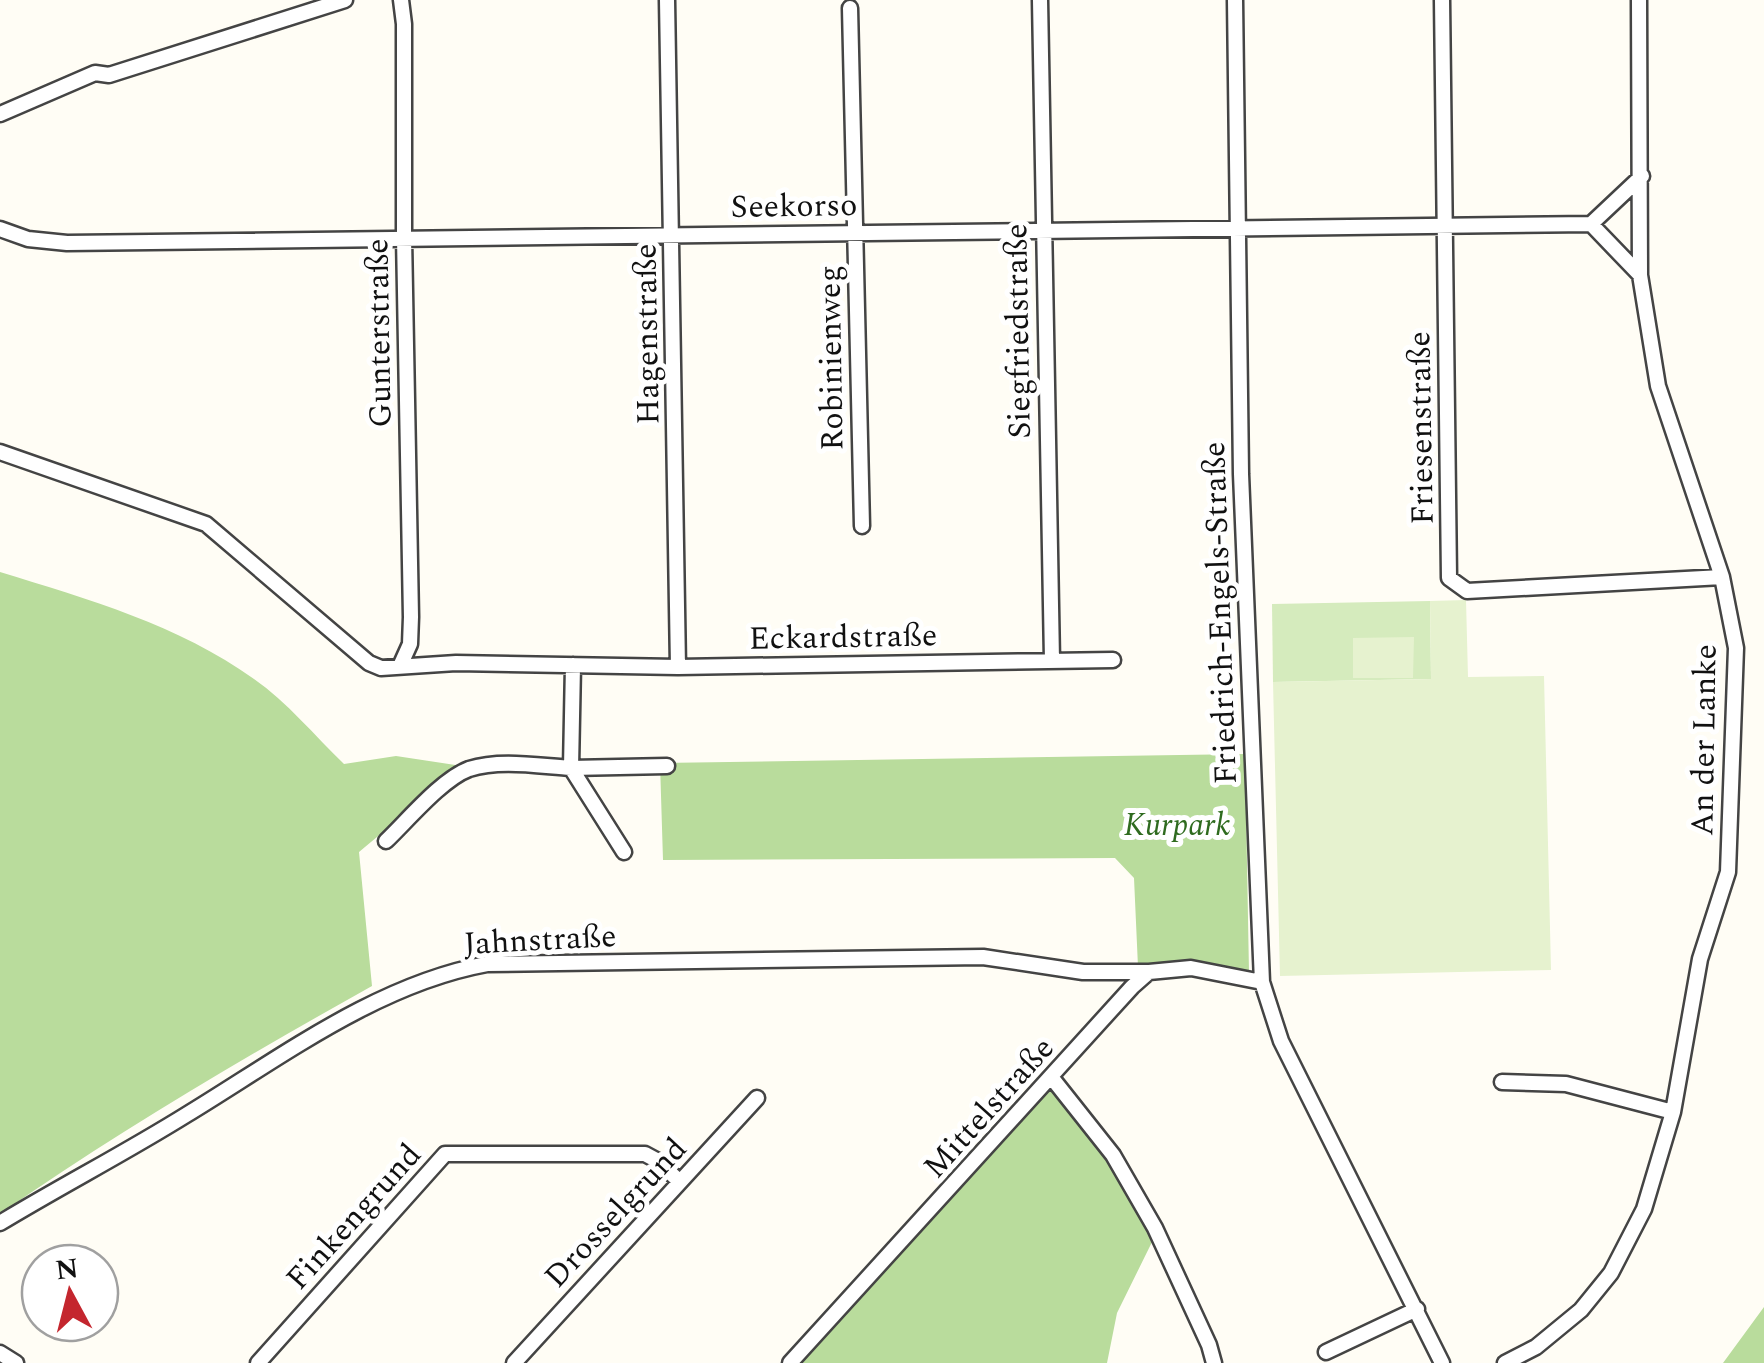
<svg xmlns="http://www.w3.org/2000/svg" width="1764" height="1363" viewBox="0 0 1764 1363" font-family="Spectral,serif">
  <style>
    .green { fill: #d5ebbd }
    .forest { fill: #b9dc9c }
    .pitch { fill: #e6f2cf }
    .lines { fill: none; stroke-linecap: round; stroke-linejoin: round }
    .minor-casing { stroke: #444; stroke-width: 19 }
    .minor { stroke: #fff; stroke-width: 14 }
    .labels { text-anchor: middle; stroke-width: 10; stroke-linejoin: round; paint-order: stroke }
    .street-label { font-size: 32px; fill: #111; stroke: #fff }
    .park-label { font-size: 32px; font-style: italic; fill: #2f6b1f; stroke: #fff }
  </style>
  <rect width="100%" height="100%" fill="#fffdf5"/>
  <path class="green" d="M1430,601L1431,679L1273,682L1272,604Z"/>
  <path class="forest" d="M0,572C88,599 179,625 254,679C287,702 315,736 344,764L396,756L462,766L359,852L372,986C245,1057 119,1131 0,1214Z
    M1245,754L1249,972L1138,967L1134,878L1115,858L663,860L660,763Z
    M1052,1087L1110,1159L1153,1240L1117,1313L1107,1363H801Z
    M1764,1307V1363H1723Z"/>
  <path class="pitch" d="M1466,600L1468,677L1544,676L1551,970L1280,976L1273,682L1431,679L1430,601Z
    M1414,637L1413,678H1353V638Z"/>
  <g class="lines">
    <g class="minor-casing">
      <path id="minor" d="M401,0L404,24V237L411,617L410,644L401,664
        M667,0L678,667
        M1040,0L1052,660
        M1235,0L1241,474L1262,982L1281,1041L1442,1363
        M1442,0L1449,578L1467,591L1722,577
        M850,8L862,526
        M0,114L95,73L109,75L345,0
        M1591,224L1642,176
        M0,229L28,239L67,243L1591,224L1640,275
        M0,452L206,524L369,663L381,668L456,663L678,667L1113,660
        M573,665L571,768L667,766
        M386,841C408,820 442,779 469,769C500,759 539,766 571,768L624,852
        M1052,1078L1113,1155L1155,1228L1209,1345L1214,1363
        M1502,1082L1566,1084L1673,1112
        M0,1223C61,1186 125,1153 186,1115C280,1058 377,984 487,964L983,957L1083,972H1149L1191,968L1262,982
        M1326,1352L1417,1309
        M0,1353L16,1363
        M258,1363L445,1154H645L658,1161L680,1182
        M514,1363L757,1098
        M790,1363L1132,987L1149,972
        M1505,1363L1536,1347L1581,1310L1611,1273L1644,1209L1673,1112L1700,959L1728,872L1736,648L1722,577L1658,386L1640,275L1639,0"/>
    </g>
    <use href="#minor" class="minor"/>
  </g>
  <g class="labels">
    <g class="street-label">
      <text transform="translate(794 205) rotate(-1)" y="11">Seekorso</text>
      <text transform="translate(1017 331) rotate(-91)" y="11">Siegfriedstraße</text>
      <text transform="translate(378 333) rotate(-91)" y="11">Gunterstraße</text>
      <text transform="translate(646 334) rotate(-91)" y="11">Hagenstraße</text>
      <text transform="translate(830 358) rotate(-91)" y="11">Robinienweg</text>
      <text transform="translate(1420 428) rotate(-91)" y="11">Friesenstraße</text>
      <text transform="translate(1219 613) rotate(-92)" y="11">Friedrich-Engels-Straße</text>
      <text transform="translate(843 636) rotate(-1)" y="11">Eckardstraße</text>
      <text transform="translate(1703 740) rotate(-89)" y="11">An der Lanke</text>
      <text transform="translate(540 939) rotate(-3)" y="11">Jahnstraße</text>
      <text transform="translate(988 1107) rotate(-48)" y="11">Mittelstraße</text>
      <text transform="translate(615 1212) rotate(-47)" y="11">Drosselgrund</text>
      <text transform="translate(353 1216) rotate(-48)" y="11">Finkengrund</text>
    </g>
    <g class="park-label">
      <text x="1177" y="835">Kurpark</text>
    </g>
  </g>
  <g transform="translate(70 1293) rotate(353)"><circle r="48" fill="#ffffff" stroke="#a0a0a0" stroke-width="2.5"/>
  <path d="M0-8L18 38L0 25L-18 38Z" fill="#c4262e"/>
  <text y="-15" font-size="28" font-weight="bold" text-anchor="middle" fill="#111111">N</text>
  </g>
</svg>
